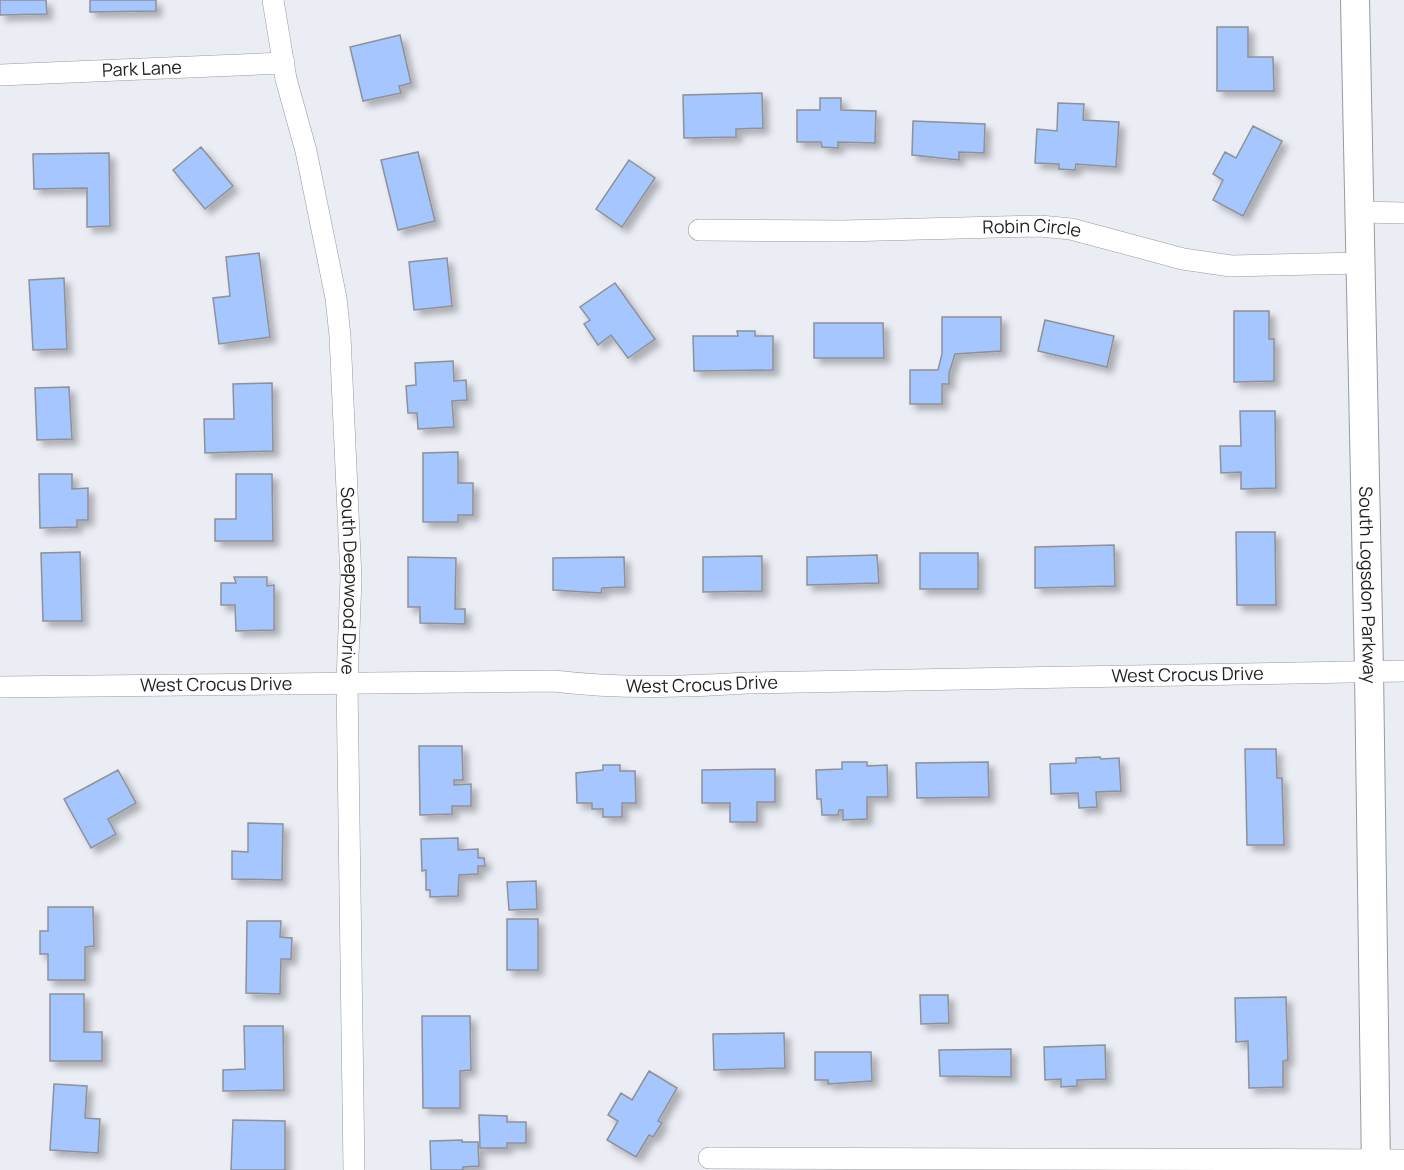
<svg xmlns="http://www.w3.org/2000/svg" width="1404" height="1170" viewBox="0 0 1404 1170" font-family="Manrope,sans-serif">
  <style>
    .building { fill: #a5c6fe; stroke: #8e9197; stroke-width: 1.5; filter: url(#shadow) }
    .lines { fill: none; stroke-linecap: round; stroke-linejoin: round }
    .street-casing { stroke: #979aa0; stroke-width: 22 }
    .secondary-casing { stroke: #979aa0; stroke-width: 30 }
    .street { stroke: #fff; stroke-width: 21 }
    .secondary { stroke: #fff; stroke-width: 28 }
    .labels { text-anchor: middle; stroke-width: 4.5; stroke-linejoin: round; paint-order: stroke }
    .street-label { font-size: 18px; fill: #1e1f21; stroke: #f8fbfe }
  </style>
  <defs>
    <filter id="shadow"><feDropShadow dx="5.5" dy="5.5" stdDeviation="3" flood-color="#0004"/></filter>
  </defs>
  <rect width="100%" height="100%" fill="#eaedf4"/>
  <path class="building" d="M0,0H46L47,14L0,15Z
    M90,0H156V11L90,12Z
    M1217,27H1248V57H1273L1274,91H1217Z
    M400,35L411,83L399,86L401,93L363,101L350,47Z
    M762,93L763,128L736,129V137L684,138L683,95Z
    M820,98H841V110L876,111L875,143L838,142V148L822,147L821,142H797V110H820Z
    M1058,103L1084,104L1083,120L1119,122L1116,167L1076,164L1075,170L1059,169V164L1035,163L1037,129L1057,131Z
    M913,121L985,124L984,153L959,152V160L912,155Z
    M1253,126L1282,141L1243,216L1213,200L1223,180L1213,174L1225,152L1236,158Z
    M201,147L233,186L205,209L173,170Z
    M418,152L435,221L398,230L381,160Z
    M109,153L110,226L87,227V188L34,189L33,154Z
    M629,160L655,178L622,227L596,209Z
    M259,253L270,337L219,344L213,298L230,296L226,257Z
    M447,258L452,306L414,310L409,262Z
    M64,278L67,349L33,350L29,280Z
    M615,283L655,339L628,358L611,335L598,345L584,324L590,320L580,307Z
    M1234,311H1269V339H1274V381L1234,382Z
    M942,317H1001V351L955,354L949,373V384H942V404H910V370H938L942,354Z
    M1045,320L1114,336L1107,367L1038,351Z
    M814,323H883L884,358H814Z
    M737,331H755V336H773V370L694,371L693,336H738Z
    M453,361L454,381L466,380L467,400L452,401L454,427L418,429L417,413H408L406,386L416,385L415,363Z
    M272,383L273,451L205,453L204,419H234L233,384Z
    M69,387L72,439L37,440L35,388Z
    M1240,411H1275L1276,488L1241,489V472L1221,473L1220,446H1241Z
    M458,452V483H473V515H458V522H423V453Z
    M39,474H72V489L88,488V520H77V527L40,528Z
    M236,474H272L273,541H215V519H236Z
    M1236,532H1275L1276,605H1237Z
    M1114,545L1115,586L1035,588V547Z
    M80,552L82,621H43L41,553Z
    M920,553H978V589H920Z
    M877,555L879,583L807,585V557Z
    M762,556V591L703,592V557Z
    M408,557L456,558L455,609H465V624L420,623V607H408Z
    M624,557L625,587L602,588L601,593L553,590V558Z
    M234,577H267V586L274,585V630L236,631L235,605H221V583H236Z
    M419,746H462L463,780H454V785L471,784V806H452V814L420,815Z
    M1245,749H1276L1277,778H1282L1284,845H1247Z
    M1100,757L1101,759L1119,758L1121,791L1096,792L1097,807L1079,808L1078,793L1051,794L1050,764L1076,763V758Z
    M842,762H867V766L887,765L888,797H867V819L843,820V810H839L838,815H822L821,799H817L816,770L842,769Z
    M988,762L989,797L917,798L916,763Z
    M603,765H620V771H635L636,803H622V817H603V809H592V803H577L576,773L603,770Z
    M775,769V802H757V822H730V803H702V770Z
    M118,770L136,803L108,819L116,834L91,848L64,799Z
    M248,823L283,824L282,880L232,879V851L248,852Z
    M458,838V850L478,849V858H484L485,866H478V874L459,875L458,896L430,897V890H426V870L422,871L421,839Z
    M536,881L537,909L509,910L507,882Z
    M48,907H93L94,946L85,947V980H48V954H40V931H48Z
    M507,919H538V970H507Z
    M247,921H281L280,937L292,938L291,959H281L280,994L246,993Z
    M50,994H84V1032H102V1061H50Z
    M920,995H948L949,1023L921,1024Z
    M1286,997L1288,1060L1283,1061V1087L1249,1088L1248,1041L1236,1042L1235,998Z
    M422,1016H470L471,1070L460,1071V1108H423Z
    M244,1026H283L284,1090L223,1091V1070L245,1069Z
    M784,1033L785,1068L714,1070L713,1034Z
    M1105,1045L1106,1079L1077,1080V1086L1061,1087V1079L1045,1080L1044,1047Z
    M1011,1049V1077L940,1076L939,1050Z
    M815,1052H871L872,1081L828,1084V1080H815Z
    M649,1071L677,1088L658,1121L662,1123L653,1137L649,1135L636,1157L607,1140L618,1121L608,1115L621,1093L632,1100Z
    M54,1084L87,1086L85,1118L100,1119L98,1153L50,1150Z
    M479,1115L507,1116V1122H526V1143H507V1148H480Z
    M233,1120L285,1121V1170H231Z
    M462,1140V1142H478L479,1166L463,1167V1170H431L430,1141Z"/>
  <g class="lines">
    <g class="street-casing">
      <g id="street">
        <path id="s1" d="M273,0L286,79L306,151L336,298L340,336L351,578L347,682L354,1170"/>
        <path id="s2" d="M0,75L284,63"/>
        <path d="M1360,212L1404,213"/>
        <path id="s3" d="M699,230L843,231L1040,226L1071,229L1183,259L1231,266L1361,263"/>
        <path id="s4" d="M0,687L554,681C618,689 682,687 747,683L1404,671"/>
        <path d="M709,1158L1404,1160"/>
      </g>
    </g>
    <g class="secondary-casing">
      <g id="secondary">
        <path id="s5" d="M1355,0L1369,671L1376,1170"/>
      </g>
    </g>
    <use href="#street" class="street"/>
    <use href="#secondary" class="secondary"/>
  </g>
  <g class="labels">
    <g class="street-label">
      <text dy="6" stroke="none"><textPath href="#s2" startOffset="142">Park Lane</textPath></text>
      <text dy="6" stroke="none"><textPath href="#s3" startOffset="333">Robin Circle</textPath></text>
      <text dy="6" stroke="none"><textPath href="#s1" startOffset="588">South Deepwood Drive</textPath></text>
      <text dy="6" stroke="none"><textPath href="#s5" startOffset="585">South Logsdon Parkway</textPath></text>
      <text dy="6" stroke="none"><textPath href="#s4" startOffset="1188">West Crocus Drive</textPath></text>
      <text dy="6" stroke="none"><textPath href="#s4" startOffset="216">West Crocus Drive</textPath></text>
      <text dy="6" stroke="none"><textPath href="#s4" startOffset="702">West Crocus Drive</textPath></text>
    </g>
  </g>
</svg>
